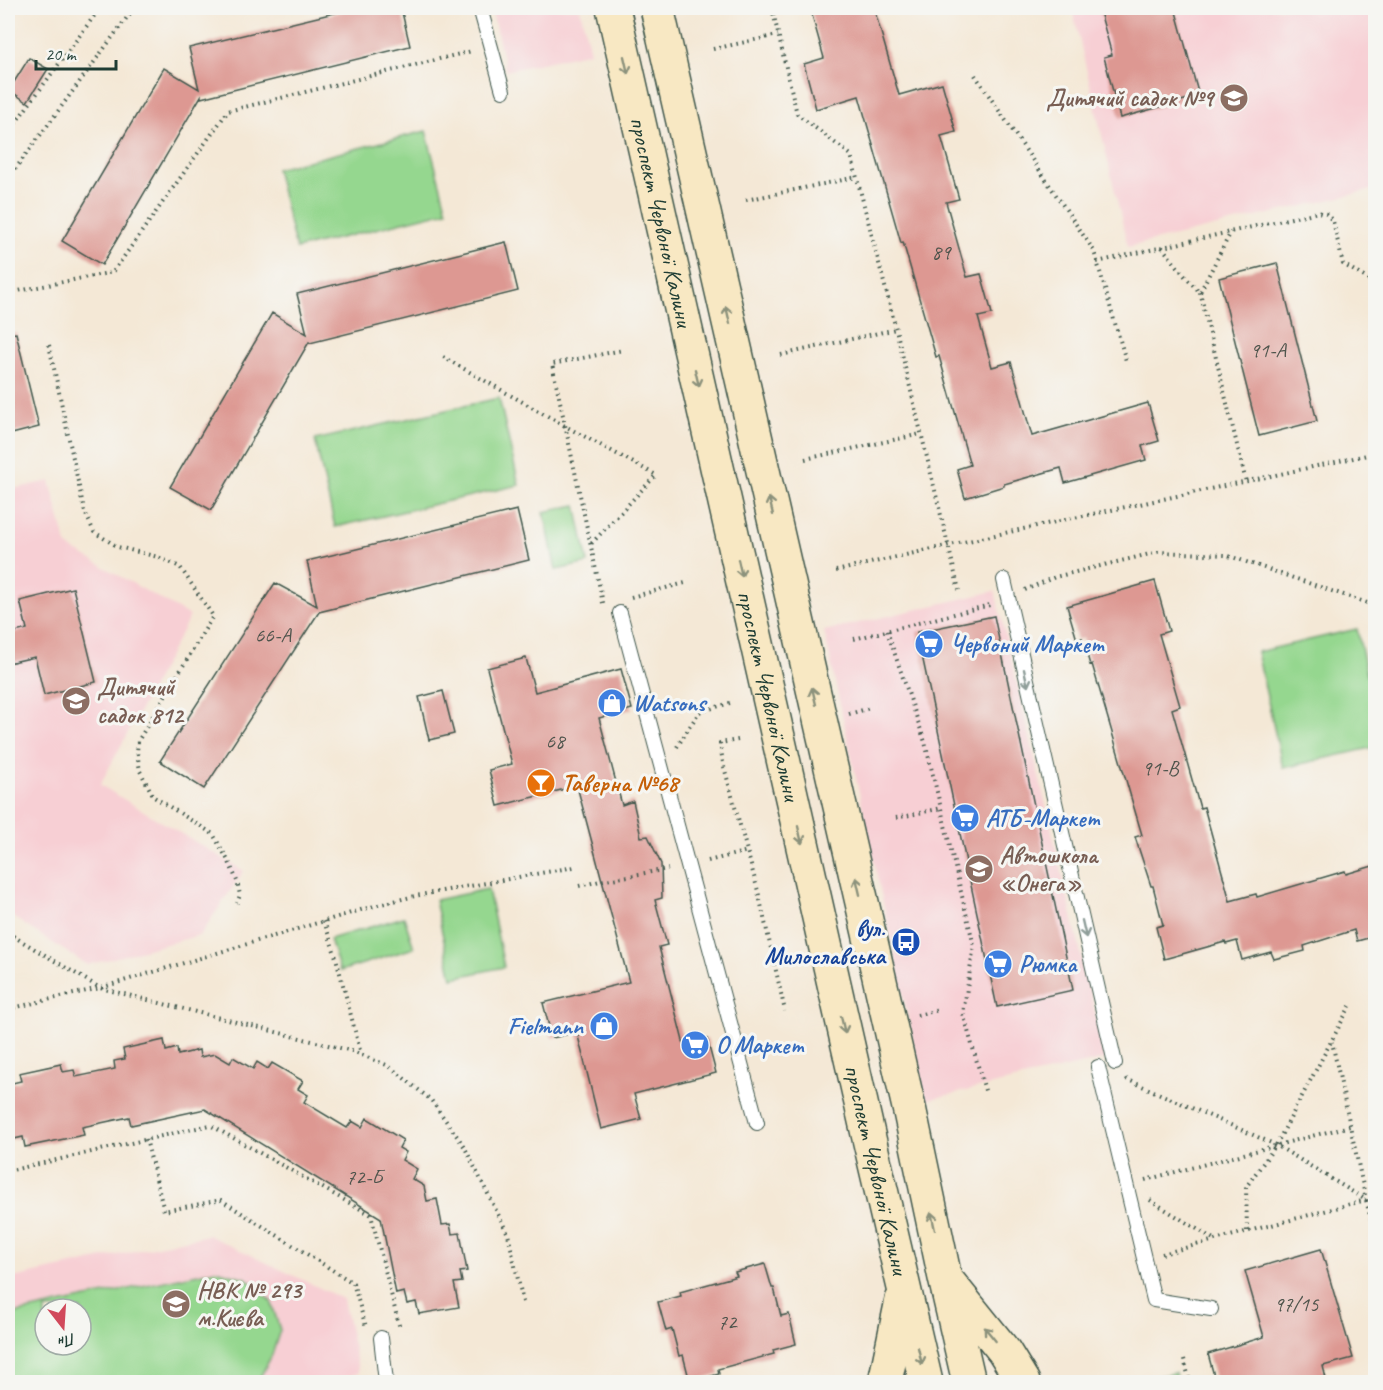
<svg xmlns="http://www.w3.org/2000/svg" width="1383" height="1390" viewBox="0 0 1383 1390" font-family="Caveat,sans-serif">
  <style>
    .built { fill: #f7cfd4; fill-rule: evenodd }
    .green { fill: #95d78f; stroke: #5a8a62; stroke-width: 1.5; fill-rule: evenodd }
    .building { fill: #dd9892 }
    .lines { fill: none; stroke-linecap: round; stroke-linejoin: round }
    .lane-casing { stroke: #3f574c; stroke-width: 16 }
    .secondary-casing { stroke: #3f574c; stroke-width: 36 }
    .path { stroke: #3f574c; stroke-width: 4; stroke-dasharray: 1.5 4.5; stroke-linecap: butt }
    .lane { stroke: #fff; stroke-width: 14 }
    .secondary { stroke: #f8e8c3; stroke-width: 33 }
    .oneway { stroke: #8c927c }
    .oneway2 { stroke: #8f9e9a }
    .labels { text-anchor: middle; stroke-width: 6; stroke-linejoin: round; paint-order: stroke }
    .number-label { font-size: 21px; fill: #4e544c }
    .education-label { font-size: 24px; font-weight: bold; fill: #785e54; stroke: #f6f6f2; text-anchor: start }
    .street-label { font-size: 24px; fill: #1f3d34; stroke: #f6f6f2 }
    .shop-label { font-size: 24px; font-weight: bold; fill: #366cbe; stroke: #f6f6f2; text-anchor: start }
    .food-label { font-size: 24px; font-weight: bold; fill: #c56008; stroke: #f6f6f2; text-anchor: start }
    .transit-label { font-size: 24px; font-weight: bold; fill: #164399; stroke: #f6f6f2; text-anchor: end }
  </style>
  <rect width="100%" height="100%" fill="#f6f6f2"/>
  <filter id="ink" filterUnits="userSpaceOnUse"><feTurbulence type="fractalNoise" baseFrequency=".0167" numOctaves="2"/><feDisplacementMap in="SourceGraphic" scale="12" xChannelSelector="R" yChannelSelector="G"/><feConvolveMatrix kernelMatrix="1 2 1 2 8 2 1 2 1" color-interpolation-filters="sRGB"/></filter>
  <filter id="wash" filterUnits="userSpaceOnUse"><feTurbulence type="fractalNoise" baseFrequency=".008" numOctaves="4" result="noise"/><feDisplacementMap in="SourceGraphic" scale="24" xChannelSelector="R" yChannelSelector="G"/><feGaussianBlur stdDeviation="1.35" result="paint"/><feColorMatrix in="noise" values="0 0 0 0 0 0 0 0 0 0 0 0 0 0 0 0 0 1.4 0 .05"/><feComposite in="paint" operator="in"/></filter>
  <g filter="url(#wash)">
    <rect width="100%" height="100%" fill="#f4e8d6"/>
    <path class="built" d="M491,8H580L590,52L506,71Z
      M1072,8H1375V189L1128,247Z
      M50,481L67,546L190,616L100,785L244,871L200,935L87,965L8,914V490Z
      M995,591L1106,1059L926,1100L824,631Z
      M208,1235L343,1299L359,1373L334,1380L335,1382H8V1279ZM45,1309H81V1345H45Z"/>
    <path class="green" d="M426,131L447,211L296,249L276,169Z
      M499,398L519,485L335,527L315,440Z
      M576,505L588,563L556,570L544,512Z
      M1357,629L1375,711V747L1283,768L1257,652Z
      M488,889L504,967L452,978L435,900Z
      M404,917L414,948L340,971L330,939Z
      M216,1270L246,1278L271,1301L280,1330L272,1355L258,1381L253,1382H8V1315ZM45,1309H81V1345H45Z
      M1175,1373L1177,1382H1132Z"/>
    <g id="blocks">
      <path class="building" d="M355,8H401L410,46L201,98V96L102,265L62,241L164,68L199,89L189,48Z
        M810,8H874L899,95L942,83L956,132L941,136L959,199L946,202L967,277L981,274L987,295L992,314L978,317L992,367L1011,362L1032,436L1148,403L1159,441L1142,446L1146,460L1065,483L1061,468L1004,484V486L965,498L957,469L970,465L939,356L936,357L903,242L901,243L859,96L816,109L804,64L824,58Z
        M1099,8H1175L1199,96L1120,118L1104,57L1112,55Z
        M29,58L48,69L27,102L9,90Z
        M506,242L518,291L310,343L309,342L211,510L170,487L272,313L307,334L297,294Z
        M1277,263L1317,421L1259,436L1219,278Z
        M16,333L39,427L8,435V334Z
        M517,510L529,560L319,612L204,789L160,761L275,583L317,606L307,561Z
        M1155,581L1169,631L1159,634L1180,706L1172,709L1200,808L1204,807L1230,901L1256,894L1257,897L1345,871L1346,874L1376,865V936L1357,941L1354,930L1304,946L1305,951L1274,959L1271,952L1242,960L1237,941L1226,944L1225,942L1164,959L1156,927L1163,925L1153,886H1151L1135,837L1142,835L1092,664L1090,665L1082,638L1077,640L1067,606Z
        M73,588L96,682L44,695L35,657L8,663V634L27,629L20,601Z
        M994,616L1073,990L997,1007L917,632Z
        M526,658L535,692L621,669L632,709L599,718L622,805L633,801L641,837L648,836L661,864L662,898L655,900L667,945L659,947L684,1045L707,1039L716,1073L634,1094L641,1119L601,1129L577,1032L552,1038L543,1003L629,982L577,786L498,806L489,770L512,764L487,668Z
        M443,691L454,734L429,740L419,697Z
        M164,1040L166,1051L177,1048L178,1055L199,1050L200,1057L215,1054L230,1063L233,1057L253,1069L257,1062L268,1069L272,1063L303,1081L298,1089L308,1095L304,1102L347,1128L352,1121L362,1127L367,1118L403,1140L399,1148L406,1152L402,1160L417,1169L412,1179L424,1186L427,1201L437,1199L442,1225L450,1224L452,1234L460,1233L467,1271L460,1272L462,1282L454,1283L459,1307L419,1314L416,1302L407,1304L404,1292L396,1294L381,1218L205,1109L131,1125L129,1117L82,1127L84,1135L25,1147L23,1137L10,1140L8,1128V1084L21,1081L19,1073L61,1064L63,1072L74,1070L76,1077L115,1069L114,1061L125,1059L123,1049Z
        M1321,1249L1353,1358L1323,1366L1327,1383H1216L1208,1354L1264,1337L1245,1271Z
        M765,1264L772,1288H774L781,1316L789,1314L796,1344L773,1350L774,1354L718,1369L719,1374L690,1382L683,1355L679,1356L672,1329L666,1331L658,1302L681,1296L680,1292L737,1276L735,1272Z"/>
    </g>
  </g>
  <g filter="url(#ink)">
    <use href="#blocks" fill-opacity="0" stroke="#3f574c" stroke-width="1.5"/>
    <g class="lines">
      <g class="lane-casing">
        <path id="lane" d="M480,8L503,91
          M1004,580L1115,1063
          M620,613L757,1123
          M1098,1067L1154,1300L1211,1309
          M381,1338L386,1382"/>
      </g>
      <g class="secondary-casing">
        <g id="secondary">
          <path id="s1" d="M613,8L868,1134L926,1382"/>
          <path d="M657,8L910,1112L945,1278L969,1382"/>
          <path d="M950,1284L1004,1351L1023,1382"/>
          <path d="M885,1382L902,1300"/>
        </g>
      </g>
      <path class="path" d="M772,8L797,114L851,155L896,329L959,590
        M713,49L778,35
        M975,75L1094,251L1126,361
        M8,133L100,8
        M8,179L134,8
        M746,200L857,177
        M1162,247L1188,280L1200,292L1231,232
        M1097,262L1318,212L1326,214L1333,221L1343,264L1376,284
        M1200,292L1246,482
        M8,293L113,272L228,111L472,51
        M49,345L84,510L94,532L118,547L158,557L180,567L213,616L138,741L137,752L140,771L154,797L213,834L229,862L237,881L240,895L237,903
        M781,355L896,329
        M443,357L565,426L656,475L590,545
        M805,459L921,434
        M836,571C1015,529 1196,493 1376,453
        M1025,590L1055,577L1158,552L1226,555L1376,606
        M631,597L685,583
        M603,603L552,364L623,350
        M887,631L925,742L974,946L963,1013L986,1094
        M854,639L990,605
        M849,714L870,708
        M738,740L720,743L723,763L758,891L785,1011
        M677,747L699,712L730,703
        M896,818L942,808
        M708,861L748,851
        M579,886L600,881L668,869
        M324,921L335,954L361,1054
        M8,933L100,988L352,1051L389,1066L431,1100L464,1146L508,1234L523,1302
        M8,1009L100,988L381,904L415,896L574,867
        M917,1015L939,1010
        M1126,1079L1276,1145L1366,1200L1376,1239
        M146,1139L164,1211L221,1200L353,1283L366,1327
        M8,1171L210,1125L371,1215L400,1329
        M1145,1180L1350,1126
        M1150,1200L1215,1240
        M1247,1231L1246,1187L1276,1145L1350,1006
        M1162,1254L1366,1200L1332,1042
        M1184,1359L1190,1382"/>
      <use href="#lane" class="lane"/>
      <use href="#secondary" class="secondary"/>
    </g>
    <defs><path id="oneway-shaft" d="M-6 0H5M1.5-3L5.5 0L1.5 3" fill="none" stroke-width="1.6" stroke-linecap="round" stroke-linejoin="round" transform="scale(1.5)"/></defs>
    <g class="oneway">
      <use href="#oneway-shaft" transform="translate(626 65) rotate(77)"/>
      <use href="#oneway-shaft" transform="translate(728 315) rotate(-103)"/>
      <use href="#oneway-shaft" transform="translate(697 378) rotate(77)"/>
      <use href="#oneway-shaft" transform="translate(771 506) rotate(-103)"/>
      <use href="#oneway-shaft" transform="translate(740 568) rotate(77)"/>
      <use href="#oneway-shaft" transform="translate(814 696) rotate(-103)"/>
      <use href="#oneway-shaft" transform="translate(800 835) rotate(77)"/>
      <use href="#oneway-shaft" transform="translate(858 886) rotate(-103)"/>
      <use href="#oneway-shaft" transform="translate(843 1025) rotate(77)"/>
      <use href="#oneway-shaft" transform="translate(933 1221) rotate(-102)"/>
      <use href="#oneway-shaft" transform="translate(990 1334) rotate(-129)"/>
      <use href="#oneway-shaft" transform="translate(920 1356) rotate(77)"/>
    </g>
    <g class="oneway2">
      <use href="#oneway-shaft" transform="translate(1026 678) rotate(77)"/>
      <use href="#oneway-shaft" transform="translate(1084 929) rotate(77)"/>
    </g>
  </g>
  <defs>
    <g id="school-disc" transform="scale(1.5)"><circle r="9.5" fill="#8d6e63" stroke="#f6f6f2"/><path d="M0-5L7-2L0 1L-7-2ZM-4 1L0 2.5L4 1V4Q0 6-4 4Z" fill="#fff"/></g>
    <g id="supermarket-disc" transform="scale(1.5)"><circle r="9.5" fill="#3f7fe0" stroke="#f6f6f2"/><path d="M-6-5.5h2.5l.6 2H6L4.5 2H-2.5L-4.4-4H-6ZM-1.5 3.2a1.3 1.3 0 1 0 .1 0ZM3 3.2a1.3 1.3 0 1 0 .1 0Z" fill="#fff"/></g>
    <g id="shop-disc" transform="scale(1.5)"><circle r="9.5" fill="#3f7fe0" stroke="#f6f6f2"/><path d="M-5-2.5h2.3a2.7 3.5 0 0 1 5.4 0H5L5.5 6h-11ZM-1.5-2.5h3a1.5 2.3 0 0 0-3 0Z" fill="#fff"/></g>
    <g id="bar-disc" transform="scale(1.5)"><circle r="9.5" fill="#e8710a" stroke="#f6f6f2"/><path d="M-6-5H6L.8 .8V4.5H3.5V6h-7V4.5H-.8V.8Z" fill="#fff"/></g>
    <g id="bus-disc" transform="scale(1.5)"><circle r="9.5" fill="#1a4fb4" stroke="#f6f6f2"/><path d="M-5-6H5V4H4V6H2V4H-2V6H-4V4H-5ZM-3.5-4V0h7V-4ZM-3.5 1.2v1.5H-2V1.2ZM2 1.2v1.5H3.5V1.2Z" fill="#fff"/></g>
  </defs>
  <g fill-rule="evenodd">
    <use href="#school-disc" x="1234" y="98"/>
    <use href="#supermarket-disc" x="929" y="644"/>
    <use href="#school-disc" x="76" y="701"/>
    <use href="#shop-disc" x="612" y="703"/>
    <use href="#bar-disc" x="541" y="783"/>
    <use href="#supermarket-disc" x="965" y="818"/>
    <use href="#school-disc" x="979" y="869"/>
    <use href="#bus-disc" x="906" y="942"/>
    <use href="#supermarket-disc" x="998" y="964"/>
    <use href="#shop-disc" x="604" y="1026"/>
    <use href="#supermarket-disc" x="695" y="1045"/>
    <use href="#school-disc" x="176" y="1304"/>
  </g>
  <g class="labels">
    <g class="number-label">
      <text x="941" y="259">89</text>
      <text x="1268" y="357">91-А</text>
      <text x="273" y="642">66-А</text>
      <text x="555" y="748">68</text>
      <text x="1160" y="775">91-В</text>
      <text x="364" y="1184">72-Б</text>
      <text x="1296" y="1311">97/15</text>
      <text x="727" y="1329">72</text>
    </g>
    <g class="education-label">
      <text x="1213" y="106" text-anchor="end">Дитячий садок №9</text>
      <text x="97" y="695">Дитячий<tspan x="97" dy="28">садок 812</tspan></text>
      <text x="1000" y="863">Автошкола<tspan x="1000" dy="28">«Онега»</tspan></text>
      <text x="197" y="1298">НВК № 293<tspan x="197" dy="28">м.Києва</tspan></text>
    </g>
    <g class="street-label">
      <text dy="8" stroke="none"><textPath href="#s1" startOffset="219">проспект Червоної Калини</textPath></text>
      <text dy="8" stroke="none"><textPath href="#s1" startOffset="705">проспект Червоної Калини</textPath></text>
      <text dy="8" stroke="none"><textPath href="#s1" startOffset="1191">проспект Червоної Калини</textPath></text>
    </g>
    <g class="shop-label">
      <text x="950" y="652">Червоний Маркет</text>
      <text x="633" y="711">Watsons</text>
      <text x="986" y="826">АТБ-Маркет</text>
      <text x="1019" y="972">Рюмка</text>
      <text x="583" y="1034" text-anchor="end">Fielmann</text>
      <text x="716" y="1053">О Маркет</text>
    </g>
    <g class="food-label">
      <text x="562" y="791">Таверна №68</text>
    </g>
    <g class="transit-label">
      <text x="885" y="936">вул.<tspan x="885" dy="28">Милославська</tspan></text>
    </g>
  </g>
  <rect width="1383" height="1390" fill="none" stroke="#f6f6f2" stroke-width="30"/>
  <g transform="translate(63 1327) rotate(163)"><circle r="28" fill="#f6f6f2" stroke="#a0aca6" stroke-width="1.5"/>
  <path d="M0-4.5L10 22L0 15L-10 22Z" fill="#d1495b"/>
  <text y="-9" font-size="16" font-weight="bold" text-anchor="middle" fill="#1f3d34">Пн</text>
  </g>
  <path d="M36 60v9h80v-9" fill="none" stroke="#1f3d34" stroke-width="3"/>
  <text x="45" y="60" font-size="18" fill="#1f3d34" stroke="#f6f6f2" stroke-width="4.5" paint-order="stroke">20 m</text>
</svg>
